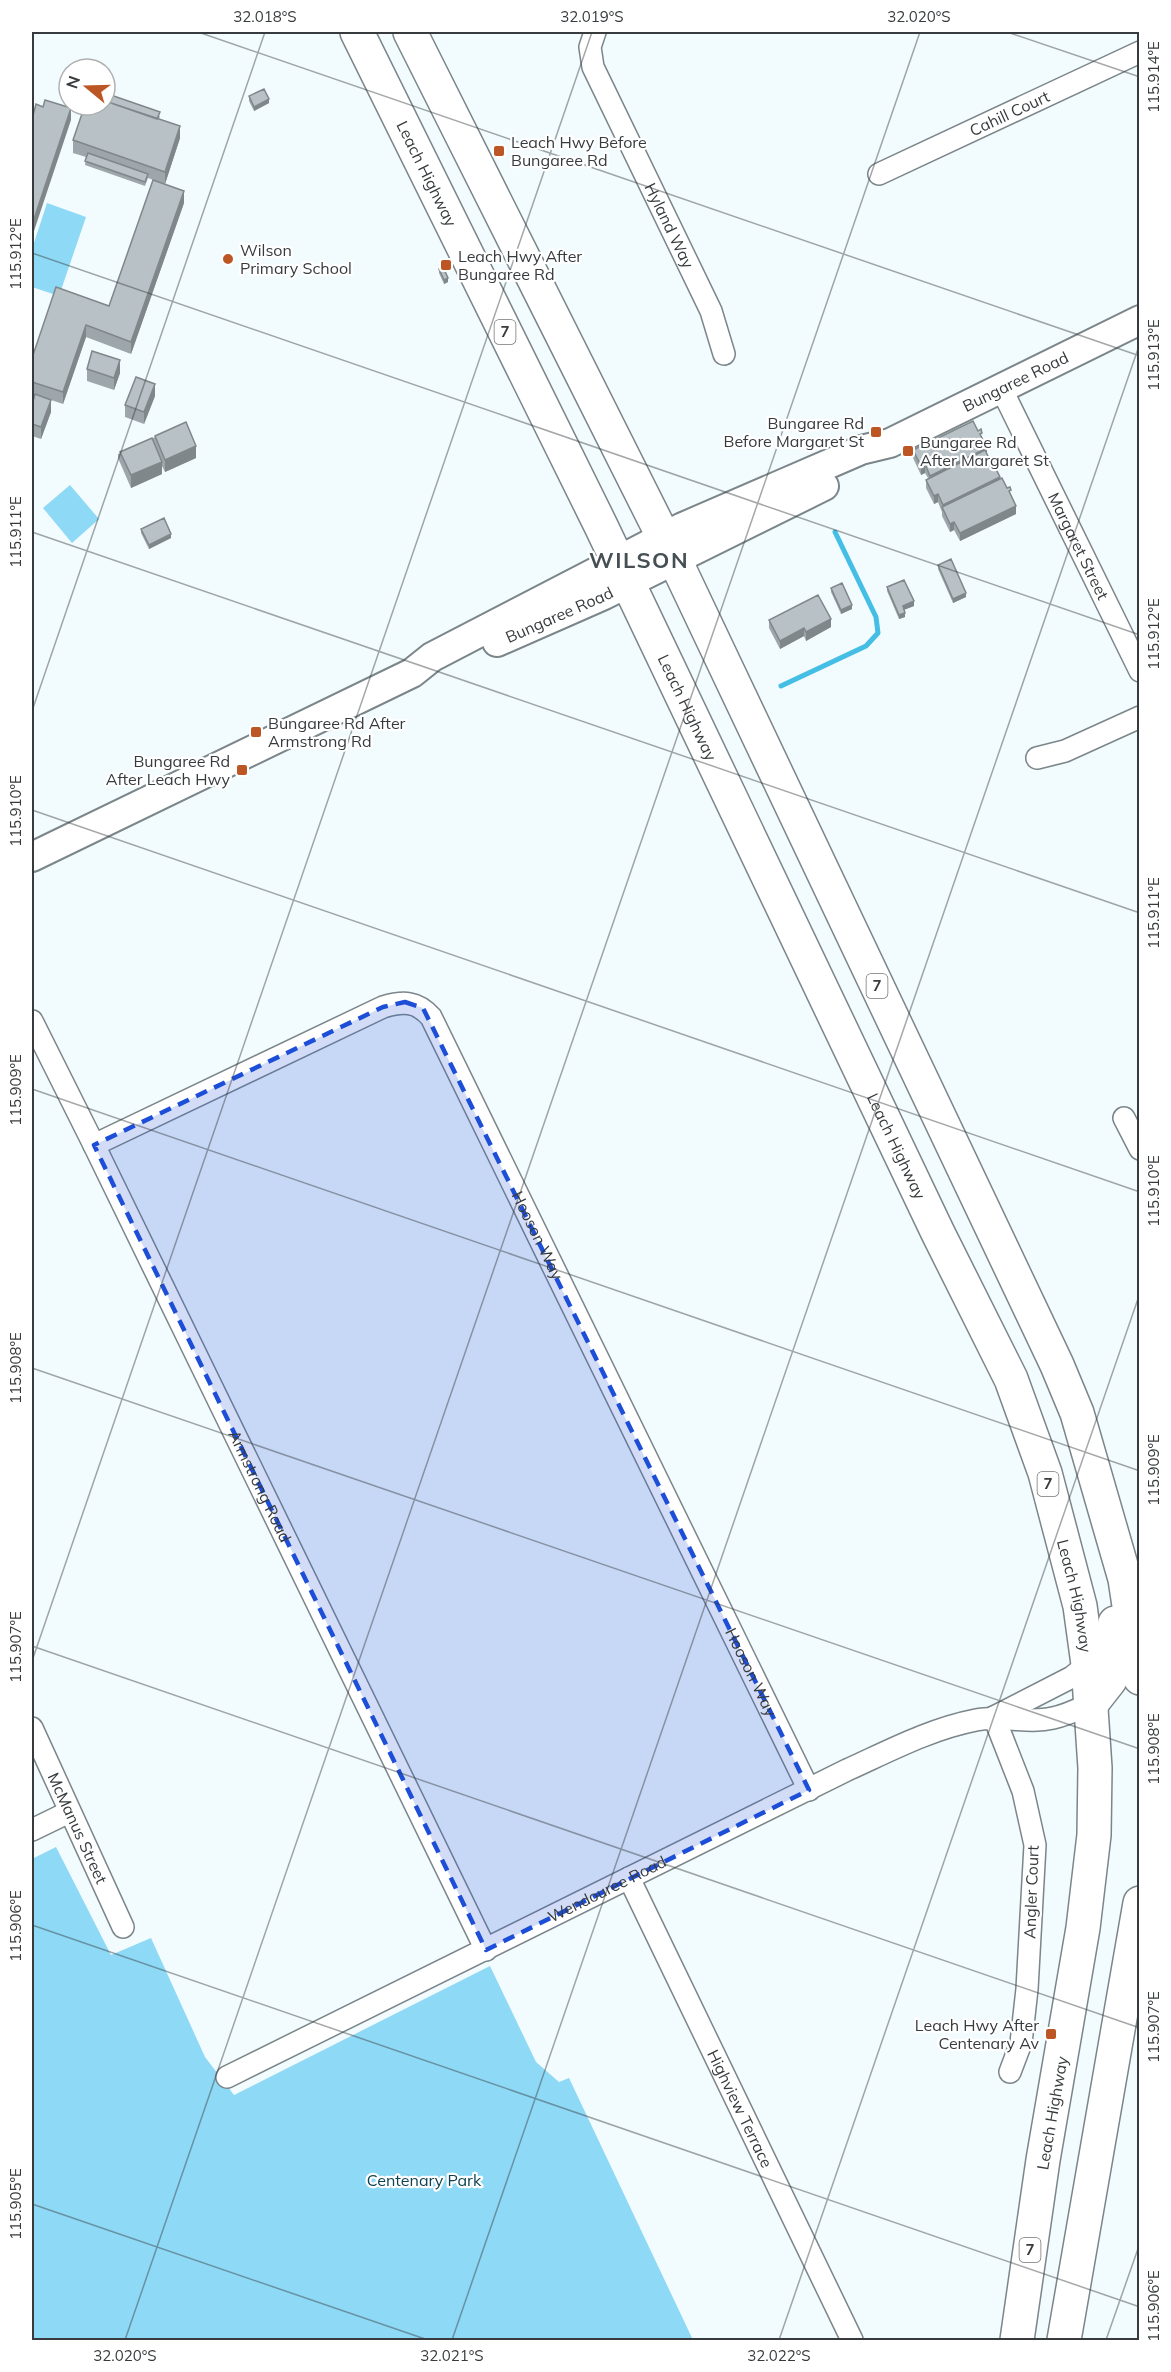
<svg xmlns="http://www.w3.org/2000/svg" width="1171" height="2372" viewBox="0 0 1171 2372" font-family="Mulish,sans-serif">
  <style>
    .green { fill: #8ed9f6 }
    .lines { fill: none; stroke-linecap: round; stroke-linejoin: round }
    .stream { stroke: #45bee6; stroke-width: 5 }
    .street-casing { stroke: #7b868a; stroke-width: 24 }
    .secondary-casing { stroke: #7b868a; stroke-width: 32 }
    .highway-casing { stroke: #7b868a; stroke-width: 36 }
    .street { stroke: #fff; stroke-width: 21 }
    .secondary { stroke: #fff; stroke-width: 28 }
    .highway { stroke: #fff; stroke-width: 33 }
    .wall { fill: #9da6aa }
    .shaded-wall { fill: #80878b }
    .building { fill: #b7c1c6; stroke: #80878b; stroke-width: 1.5 }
    .marked { fill: #1d4ed8; fill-opacity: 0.2; stroke: #1d4ed8; stroke-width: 4.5; stroke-dasharray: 12 8; stroke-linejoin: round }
    .ticks { fill: none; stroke: #373b3d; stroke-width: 1.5; stroke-opacity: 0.45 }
    .poi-dot { fill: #bc5725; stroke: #fff; stroke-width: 2 }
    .labels { text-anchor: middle; stroke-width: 4.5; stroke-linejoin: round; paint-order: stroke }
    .shield { fill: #fff; stroke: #737677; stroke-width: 1.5 }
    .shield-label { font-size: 15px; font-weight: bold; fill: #373b3d }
    .street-label { font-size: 16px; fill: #373b3d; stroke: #fff }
    .poi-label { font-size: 16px; fill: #373b3d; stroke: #fff; text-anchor: start }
    .park-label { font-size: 16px; fill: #0e4253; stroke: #fff }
    .district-label { font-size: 22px; font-weight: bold; letter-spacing: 1.5px; fill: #464f53; stroke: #fff }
    .neatline { fill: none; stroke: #373b3d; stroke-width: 2 }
    .ticks-label { font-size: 15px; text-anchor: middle; fill: #373b3d }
  </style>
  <rect width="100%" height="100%" fill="#f2fbfe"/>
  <path class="green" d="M47,203L86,217L59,296L32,287V249Z
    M70,485L99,519L72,543L43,508Z
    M56,1847L111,1955L151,1938L205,2057L234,2095L490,1966L536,2062L559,2082L569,2078L693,2340H32V1859Z"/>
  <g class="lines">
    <path class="stream" d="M781,686L866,646L878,633L876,617L835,532"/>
    <g class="street-casing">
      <g id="street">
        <path id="s1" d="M595,32L590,47L593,67L711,311L724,354"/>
        <path id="s2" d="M879,174L1140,52"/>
        <path id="s3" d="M1001,388L1140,671"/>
        <path d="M1037,758L1065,751L1140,717"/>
        <path id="s4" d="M32,1021L94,1145L486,1950"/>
        <path d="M1124,1118L1140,1149"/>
        <path id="s5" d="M94,1145L383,1007C403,1001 417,1001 431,1017L809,1790"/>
        <path d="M994,1717L1023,1791L1035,1845L1027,1989L1021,2043L1010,2072"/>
        <path d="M994,1717L1072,1677L1088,1664"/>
        <path id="s6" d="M32,1728L123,1927"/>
        <path d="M32,1830L69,1812"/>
        <path id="s7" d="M629,1878L852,2340"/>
        <path id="s8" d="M227,2077L847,1770C889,1751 930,1729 976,1720C1001,1715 1028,1724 1053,1718C1067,1715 1079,1709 1092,1703"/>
      </g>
    </g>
    <g class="secondary-casing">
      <g id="secondary">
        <path id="s9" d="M497,642L604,595L824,486"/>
        <path id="s10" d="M32,857L412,673L432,657L683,527L861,450L890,443L1140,320"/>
      </g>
    </g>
    <g class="highway-casing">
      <g id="highway">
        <path id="s11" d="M357,32L601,526L938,1233L1011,1379L1045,1473L1080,1606L1088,1664L1095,1768L1094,1835L1083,1928L1043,2160L1017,2340"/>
        <path d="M410,32L675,560L1057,1365L1077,1413L1125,1579L1140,1678"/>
        <path d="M1092,1703L1110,1680L1117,1663L1115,1623"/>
        <path d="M1064,2340L1140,1903"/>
      </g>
    </g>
    <use href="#street" class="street"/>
    <use href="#secondary" class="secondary"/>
    <use href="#highway" class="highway"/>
  </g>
  <path class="wall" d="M249,96L269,103L254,111L249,101Z
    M160,116L159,119L180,138L165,184L148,178L145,186L85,165L86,157L73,153V140Z
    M184,203L131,354L86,337L63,404L51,400V412L41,439L32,436V405L35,395L32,394V358L109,306Z
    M439,269L448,282L444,284L439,273Z
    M87,369L120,373L114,390L87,381Z
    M155,396L144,424L125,417V405Z
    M978,431L982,438L987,454L995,467L1000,479L1011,495L1016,514L960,541L954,530L950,532L942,516V512L938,502L934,504L926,488V480L928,478L925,473L921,475L913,458V450Z
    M155,437L196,458L165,472L162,466V474L131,488L118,458V454Z
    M141,529L171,538L149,549L141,533Z
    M938,565L966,597L953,603L938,569Z
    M887,587L914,606L904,610L905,617L899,619L887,591Z
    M831,588L852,609L841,614L831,592Z
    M769,620L831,627L806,641L804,636L780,649L769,628Z"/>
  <path class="shaded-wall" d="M269,99V103L254,111V107Z
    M71,108V120L32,237V225Z
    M180,126V138L165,184V172Z
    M184,191V203L131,354V342Z
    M448,278V282L444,284V280Z
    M86,325V337L63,404V392Z
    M120,360V373L114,390V378Z
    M155,384V396L144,424V412Z
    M51,400V412L41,439V427Z
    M196,446V458L165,472V460Z
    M987,448V456L930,484V476Z
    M162,462V474L131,488V475Z
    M925,464V473L921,475V466Z
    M1000,477V486L943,509V505Z
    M938,494V502L934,504V496Z
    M1016,506V514L960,541V533Z
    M954,522V530L950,532V524Z
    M171,534V538L149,549V545Z
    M966,593V597L953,603V599Z
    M914,601V606L903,610V606Z
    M852,605V609L841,614V610Z
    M905,613V617L899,619V615Z
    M831,619V627L806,641V632Z
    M804,628V636L780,649V641Z"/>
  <path class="building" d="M264,89L269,99L254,107L249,96Z
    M105,93L160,112L157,119L105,101Z
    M45,100L71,108L32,225V119L36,104L43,107Z
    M105,101L180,126L165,172L73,140L85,105H105Z
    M88,153L148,174L145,182L85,161Z
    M153,180L184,191L131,342L86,325L63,392L32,382V358L56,287L109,306Z
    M443,267L448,278L444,280L439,269Z
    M92,351L120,360L114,378L87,369Z
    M136,377L155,384L144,412L125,405Z
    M35,394L51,400L41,427L32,424V405Z
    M973,421L978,431L981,429L982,433L980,434L987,448L930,476L925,464L921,466L913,450Z
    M186,422L196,446L165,460L155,436Z
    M152,438L162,462L131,475L120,452Z
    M985,450L990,460L993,459L995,462L993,463L1000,477L943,505L938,494L934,496L926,480Z
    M1002,478L1007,488L1010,487L1011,490L1009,491L1016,506L960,533L954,522L950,524L942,507Z
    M164,518L171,534L149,545L141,529Z
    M951,559L966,593L953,599L938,565Z
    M904,580L914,601L903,606L905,613L899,615L887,587Z
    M842,583L852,605L841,610L831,588Z
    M818,595L831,619L806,632L804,628L780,641L769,620Z"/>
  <path class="marked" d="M405,1002L423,1008L809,1790L486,1950L94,1145L383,1007Z"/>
  <path class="ticks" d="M198,32L1140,356M1007,32L1140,77M32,253L1140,635M32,532L1140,913M32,711L265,32M32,810L1140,1192M32,1089L1140,1471M32,1368L1140,1749M32,1646L1140,2028M32,1661L592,32M32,1925L1140,2307M32,2204L428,2340M125,2340L920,32M452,2340L1140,343M779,2340L1140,1293M1106,2340L1140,2243"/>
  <g class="poi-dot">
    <rect x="493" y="145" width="12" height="12" rx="3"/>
    <circle cx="228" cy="259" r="6"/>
    <rect x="440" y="259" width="12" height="12" rx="3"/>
    <rect x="870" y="426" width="12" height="12" rx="3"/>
    <rect x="902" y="445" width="12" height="12" rx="3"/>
    <rect x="250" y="726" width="12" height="12" rx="3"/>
    <rect x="236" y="764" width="12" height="12" rx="3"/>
    <rect x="1045" y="2028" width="12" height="12" rx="3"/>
  </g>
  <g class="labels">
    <g class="shield">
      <rect x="494.5" y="320" width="21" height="24" rx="4.5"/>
      <rect x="866.5" y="974" width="21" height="24" rx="4.5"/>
      <rect x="1037.5" y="1472" width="21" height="24" rx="4.5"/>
      <rect x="1019.5" y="2238" width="21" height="24" rx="4.5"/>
    </g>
    <g class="shield-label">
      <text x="505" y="337">7</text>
      <text x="877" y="991">7</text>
      <text x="1048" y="1489">7</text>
      <text x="1030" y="2255">7</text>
    </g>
    <g class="street-label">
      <text dy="6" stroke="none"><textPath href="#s2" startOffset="144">Cahill Court</textPath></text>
      <text dy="6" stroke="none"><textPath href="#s11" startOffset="158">Leach Highway</textPath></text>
      <text dy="6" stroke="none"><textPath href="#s1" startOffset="212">Hyland Way</textPath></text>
      <text dy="6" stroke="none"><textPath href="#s10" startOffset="1094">Bungaree Road</textPath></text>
      <text dy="6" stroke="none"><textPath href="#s3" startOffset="176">Margaret Street</textPath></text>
      <text dy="6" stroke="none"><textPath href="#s9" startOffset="68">Bungaree Road</textPath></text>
      <text dy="6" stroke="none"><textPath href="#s11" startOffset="752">Leach Highway</textPath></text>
      <text dy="6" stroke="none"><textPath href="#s11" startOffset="1238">Leach Highway</textPath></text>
      <text dy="6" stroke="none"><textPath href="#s5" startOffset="616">Hooson Way</textPath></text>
      <text dy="6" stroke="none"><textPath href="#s4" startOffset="518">Armstrong Road</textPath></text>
      <text dy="6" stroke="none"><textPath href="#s11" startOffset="1724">Leach Highway</textPath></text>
      <text dy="6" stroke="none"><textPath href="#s5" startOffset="1102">Hooson Way</textPath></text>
      <text dy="6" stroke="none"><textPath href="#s6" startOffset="110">McManus Street</textPath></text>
      <text dy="6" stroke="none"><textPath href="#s8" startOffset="424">Wendouree Road</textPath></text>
      <text transform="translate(1031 1892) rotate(-88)" y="6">Angler Court</text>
      <text dy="6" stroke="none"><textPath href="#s7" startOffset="256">Highview Terrace</textPath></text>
      <text transform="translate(1052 2113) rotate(-80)" y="6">Leach Highway</text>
    </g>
    <g class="poi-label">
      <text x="511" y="148">Leach Hwy Before<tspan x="511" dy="18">Bungaree Rd</tspan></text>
      <text x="240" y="256">Wilson<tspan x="240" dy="18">Primary School</tspan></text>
      <text x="458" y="262">Leach Hwy After<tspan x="458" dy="18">Bungaree Rd</tspan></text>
      <text x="864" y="429" text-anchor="end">Bungaree Rd<tspan x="864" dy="18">Before Margaret St</tspan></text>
      <text x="920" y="448">Bungaree Rd<tspan x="920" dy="18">After Margaret St</tspan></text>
      <text x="268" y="729">Bungaree Rd After<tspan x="268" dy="18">Armstrong Rd</tspan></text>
      <text x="230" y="767" text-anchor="end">Bungaree Rd<tspan x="230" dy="18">After Leach Hwy</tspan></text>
      <text x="1039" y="2031" text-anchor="end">Leach Hwy After<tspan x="1039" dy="18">Centenary Av</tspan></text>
    </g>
    <g class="park-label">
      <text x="424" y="2186">Centenary Park</text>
    </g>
    <g class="district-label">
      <text x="639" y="568">WILSON</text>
    </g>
  </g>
  <rect width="1171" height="2372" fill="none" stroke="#ffffff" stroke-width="66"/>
  <g transform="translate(87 87) rotate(289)"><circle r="28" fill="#ffffff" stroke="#afb1b1" stroke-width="1.5"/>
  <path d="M0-4.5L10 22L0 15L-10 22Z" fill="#bc5725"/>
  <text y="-9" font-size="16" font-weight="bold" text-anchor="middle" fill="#373b3d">N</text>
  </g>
  <rect x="33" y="33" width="1105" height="2306" class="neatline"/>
  <g class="ticks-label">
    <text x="265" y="22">32.018°S</text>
    <text x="592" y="22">32.019°S</text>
    <text x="919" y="22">32.020°S</text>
    <text transform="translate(1154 77) rotate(-90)" y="5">115.914°E</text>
    <text transform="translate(16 254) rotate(-90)" y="5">115.912°E</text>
    <text transform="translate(1154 355) rotate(-90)" y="5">115.913°E</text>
    <text transform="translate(16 532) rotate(-90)" y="5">115.911°E</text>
    <text transform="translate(1154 634) rotate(-90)" y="5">115.912°E</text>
    <text transform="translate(16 811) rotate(-90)" y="5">115.910°E</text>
    <text transform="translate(1154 913) rotate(-90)" y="5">115.911°E</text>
    <text transform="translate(16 1090) rotate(-90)" y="5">115.909°E</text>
    <text transform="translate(1154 1191) rotate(-90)" y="5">115.910°E</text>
    <text transform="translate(16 1368) rotate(-90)" y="5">115.908°E</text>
    <text transform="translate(1154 1470) rotate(-90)" y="5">115.909°E</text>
    <text transform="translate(16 1647) rotate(-90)" y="5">115.907°E</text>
    <text transform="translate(1154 1749) rotate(-90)" y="5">115.908°E</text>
    <text transform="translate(16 1926) rotate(-90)" y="5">115.906°E</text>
    <text transform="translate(1154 2027) rotate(-90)" y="5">115.907°E</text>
    <text transform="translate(16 2204) rotate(-90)" y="5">115.905°E</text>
    <text transform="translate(1154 2306) rotate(-90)" y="5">115.906°E</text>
    <text x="125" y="2361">32.020°S</text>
    <text x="452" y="2361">32.021°S</text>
    <text x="779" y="2361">32.022°S</text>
  </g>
</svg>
